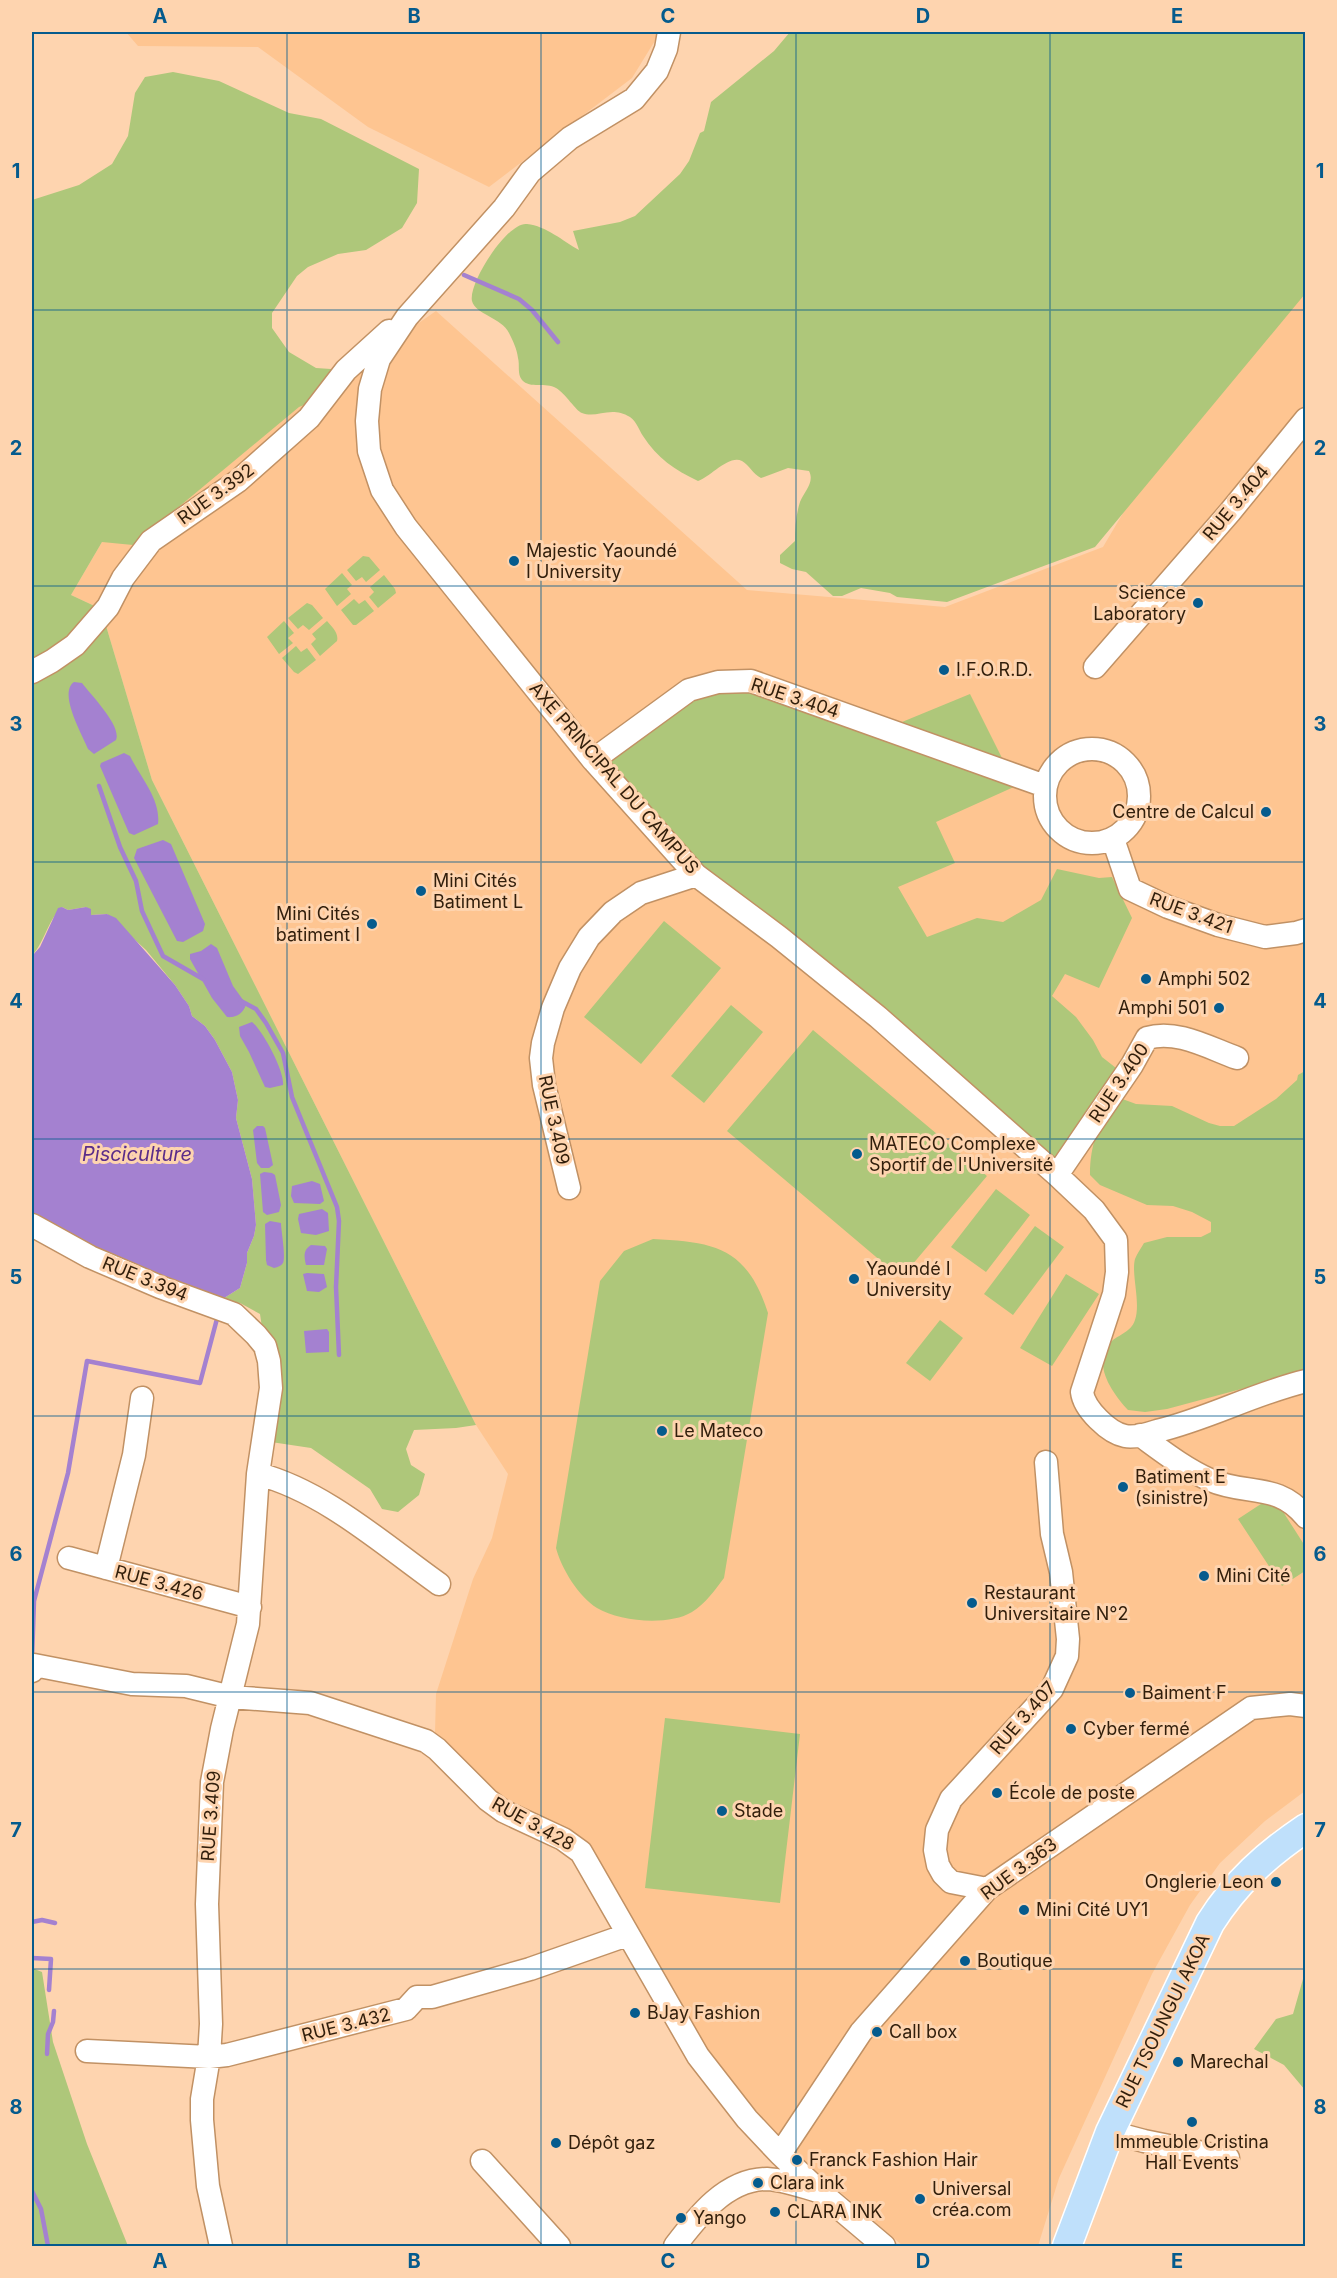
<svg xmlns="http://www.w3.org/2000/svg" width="1337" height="2278" viewBox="0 0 1337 2278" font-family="Inter,sans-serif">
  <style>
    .built { fill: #fec591 }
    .green { fill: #aec77a }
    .water { fill: #a481d0 }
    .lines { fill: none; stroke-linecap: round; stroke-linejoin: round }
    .stream { stroke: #a481d0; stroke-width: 4.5 }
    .minor-casing { stroke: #c19164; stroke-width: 25 }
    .major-casing { stroke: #fff; stroke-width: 31 }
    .minor { stroke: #fff; stroke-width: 22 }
    .major { stroke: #bfe0fb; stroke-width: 28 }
    .grid { fill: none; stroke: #055b8d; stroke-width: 1.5; stroke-opacity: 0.55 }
    .poi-dot { fill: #055b8d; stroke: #fed4af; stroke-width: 2 }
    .labels { text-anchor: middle; stroke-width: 6; stroke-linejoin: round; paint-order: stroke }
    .street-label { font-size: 18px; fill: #311e0b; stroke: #fed4af }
    .poi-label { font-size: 18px; fill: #311e0b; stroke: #fed4af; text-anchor: start }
    .water-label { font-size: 20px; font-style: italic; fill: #5b2d89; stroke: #fed4af }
    .neatline { fill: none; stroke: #055b8d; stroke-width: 2 }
    .grid-label { font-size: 20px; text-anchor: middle; font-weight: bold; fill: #055b8d }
  </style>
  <rect width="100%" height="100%" fill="#fed4af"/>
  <path class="built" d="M126,32H658L656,39L632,78L489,187L368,127L258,47L138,46Z
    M1305,293V1791L1265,1821L1220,1863L1190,1905L1152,1974L1059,2178L1038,2246H903L760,2123L726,2082L580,1843L506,1801L460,1769L435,1733L436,1694L473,1579L492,1538L508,1474L476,1425L152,780L101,609L71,595L102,542L436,311L747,590L945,607L1103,547L1208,369Z"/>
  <path class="green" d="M790,32H1305V294L1095,547L947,602L897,597L890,593L861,588L842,596H833L806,572L792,569L780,563V555L795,541C795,528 796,514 800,502C804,492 815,482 809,471L788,468L761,478C753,474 749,465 742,461C729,454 709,478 698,481C675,470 657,458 643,436C639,430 637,422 630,417C610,405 597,419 582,413C576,411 565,393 556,388C546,382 530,389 522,380C517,374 520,365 518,358C517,349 513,341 509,333C502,318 475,314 472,301C468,283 508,221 527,224C546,226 563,241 579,250L573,231L620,222L635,216L680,174L689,161L700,133L704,131L711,102L774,51Z
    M173,72L219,81L289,113L321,119L419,169L417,203L402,228L366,250L338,254L308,267L297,276L272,313V328L289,352L316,368L346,370L327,396L299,407L133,545L102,542L71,595L101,609L152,780L476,1425L456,1428L414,1430L406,1449L411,1465L425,1474L419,1495L398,1512L382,1509L370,1489L311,1448L271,1442L268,1368L260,1314L240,1303L221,1300L240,1288L247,1263V1253L254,1236L256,1225L252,1179L236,1118L238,1100L232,1072L215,1040L205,1026L192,1016L189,1006L175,985L146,950L107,914L91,915L86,907L68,910L62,907C48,920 45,941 32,956V200L79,185L112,164L128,136L135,93L145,77Z
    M363,556L369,557L380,570L366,582L362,577L356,581L347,570Z
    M342,573L352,585L347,589L351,594L337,606L325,589Z
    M384,575L395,589L396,593L378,608L369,597L374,592L370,587Z
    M354,599L359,604L365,600L374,611L356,625H353L341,610Z
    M307,603L312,605L323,618L309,630L303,625L298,629L288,618Z
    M284,621L294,633L288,638L293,643L279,654L267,637Z
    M327,621C332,627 339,633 337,641L320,656L311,644L316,639L312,634Z
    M296,646L301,652L307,648L316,660L298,674L294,672L282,658Z
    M718,682L885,729L970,694L1016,786L936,822L955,863L898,887L927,937L977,918L1003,922L1041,900L1057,869L1099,878L1112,877L1132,918L1099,988L1065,974L1052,996L1076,1017L1093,1040L1102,1057L1125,1075L1057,1175L696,875L593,760Z
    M664,921L721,968L641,1064L584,1017Z
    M731,1005L763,1032L704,1103L671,1076Z
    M813,1030L987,1176L901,1278L727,1131Z
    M1305,1071V1372L1167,1409L1145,1412L1128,1410C1114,1395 1092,1366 1109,1344C1116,1335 1131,1333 1135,1320C1141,1303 1131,1274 1135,1259C1137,1254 1141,1248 1144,1243L1167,1237H1201L1211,1232V1222L1192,1212L1173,1206L1147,1205L1100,1185L1090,1175C1090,1143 1099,1123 1117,1097L1136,1104L1172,1106L1209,1123L1220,1126H1234L1276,1099L1297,1080L1298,1075Z
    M996,1189L1030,1215L986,1272L951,1247Z
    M1035,1226L1064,1247L1013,1315L984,1294Z
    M653,1239C716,1242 747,1248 768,1313L724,1578C715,1590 705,1604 692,1612C669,1626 620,1622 597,1608C579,1597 561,1568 556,1548L600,1281L624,1251Z
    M1066,1274L1099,1294L1052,1366L1020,1348Z
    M940,1320L963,1338L930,1381L906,1363Z
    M1273,1496L1305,1546V1571L1282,1586L1238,1519Z
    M665,1718L800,1734L780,1903L645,1888Z
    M32,1968L42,1972L53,2042L87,2144L128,2246H32Z
    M1305,1972H1306L1305,2090L1284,2065L1254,2049L1276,2019L1293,2014Z"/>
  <path class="water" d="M74,682L82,683C91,695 122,726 116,740L94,754L88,749C82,734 58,693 74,682Z
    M124,753L130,756C140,777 161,799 158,824L134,835L129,833L100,766L101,763Z
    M163,840L171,844L205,924L203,931L183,942L177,941L134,858L137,849Z
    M62,907L68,910L86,907L91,909V915L107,914L116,918L175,985L189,1006L192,1016L205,1026L215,1040L232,1072L238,1100L236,1118L252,1179L256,1225L254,1236L247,1253V1263L240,1288L221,1300L32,1223V956L40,947L58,908Z
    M211,944L217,948L233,986L246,1004C244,1013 236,1018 227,1017L212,998L190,959V954L201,951Z
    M252,1022C263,1031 285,1072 283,1085L270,1088L265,1087L249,1052L240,1036L239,1027Z
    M257,1126H263L265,1128L273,1165L269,1168H261L257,1163L253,1130Z
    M264,1172L272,1173L275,1175L281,1205L279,1212L267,1215L263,1212L260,1174Z
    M312,1181L320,1184L324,1201L320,1204L294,1203L291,1196L292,1186Z
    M322,1209L328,1213L329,1231L316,1235L301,1233L298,1219L299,1214Z
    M270,1221L281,1223C281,1231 286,1256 283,1263C281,1266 278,1267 274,1268L267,1265L266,1260L265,1224Z
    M311,1245L325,1246L327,1249L324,1265H306C304,1257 303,1250 311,1245Z
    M307,1273L324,1274L327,1287L319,1292L307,1291L303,1274Z
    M327,1329L329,1332V1352L306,1353L304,1331Z"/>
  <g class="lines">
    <path class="stream" d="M464,275L519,299L532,310L558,342
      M99,786L120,847L136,881L142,911L163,956L203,979
      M241,1001L256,1009L266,1023L283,1053L292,1097L337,1207L339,1221L336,1287L339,1355
      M32,1659L34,1601L68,1473L87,1361L200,1383L218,1315
      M32,1922L42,1920L55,1923
      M32,1958L51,1959L49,1990
      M47,2054L48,2034L53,2022L54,2011
      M32,2191L41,2209L48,2246"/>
    <g class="minor-casing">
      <path id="minor" d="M669,32L666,49L657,71L634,99L570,138L530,172L504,208L407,317L379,359L370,389L367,421L369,451L382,490L406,527L593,760L696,875L779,937L878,1017L1057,1175L1094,1210L1116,1240L1117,1272L1114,1294L1082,1392C1084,1409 1109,1433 1125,1436C1135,1438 1148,1434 1157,1431C1208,1419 1255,1393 1306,1381
        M1095,667L1230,512L1306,419
        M32,672L52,661L75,645L108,607L123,578L151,541L238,481L309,418L346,370L389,331
        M1045 796a47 47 0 1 1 94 0a47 47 0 1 1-94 0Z
        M593,760L689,690L718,682L751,681L1045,786
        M1113,839L1130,889L1168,907L1218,925L1265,937L1296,933L1306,930
        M1057,1175L1132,1065L1147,1038C1177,1029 1209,1048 1237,1058
        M569,1188L544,1085L541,1058L543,1043L553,1008L570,968L589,937L613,912L641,893L696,875
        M32,1225L90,1257L160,1287L234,1314L256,1335L265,1346L269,1361L271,1388L258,1474L248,1624L222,1729L212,1782L207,1904L211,2024L209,2057L202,2099V2120L208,2186L221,2246
        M1140,1435C1162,1451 1185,1469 1210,1480C1247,1496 1278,1482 1306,1517
        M258,1474C324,1491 384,1545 439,1584
        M69,1558L250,1607
        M106,1568L134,1455L142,1398
        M32,1671L34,1665L132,1684L186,1686L231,1697L310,1703L426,1741L437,1749L488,1800L503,1811L563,1839L581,1852L698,2056L747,2119L780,2154L819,2191L884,2246
        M987,1889L951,1882L943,1874L938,1865L935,1850L937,1830L951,1799L1052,1689L1067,1656L1068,1639L1061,1572L1052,1534L1046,1462
        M87,2051L209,2057L227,2055L406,2009L417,1997H432L530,1969L627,1935
        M1110,2132L1144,2141L1228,2158
        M780,2154L861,2032L987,1889L1251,1708L1290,1704L1306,1706
        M482,2161L559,2246
        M675,2246C697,2217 726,2179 767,2179C784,2180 802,2186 818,2191"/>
    </g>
    <g class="major-casing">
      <path id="major" d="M1067,2246L1110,2132L1210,1923C1236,1882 1266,1855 1306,1828"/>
    </g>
    <use href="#minor" class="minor"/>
    <use href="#major" class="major"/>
  </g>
  <path class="grid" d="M287,32V2246M541,32V2246M796,32V2246M1050,32V2246M32,310H1306M32,586H1306M32,862H1306M32,1139H1306M32,1416H1306M32,1692H1306M32,1969H1306"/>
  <g class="poi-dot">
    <circle cx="514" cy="561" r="6"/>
    <circle cx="1198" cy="603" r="6"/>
    <circle cx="944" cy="670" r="6"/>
    <circle cx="1266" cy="812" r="6"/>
    <circle cx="421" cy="891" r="6"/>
    <circle cx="372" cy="924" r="6"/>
    <circle cx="1146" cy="979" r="6"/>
    <circle cx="1219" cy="1008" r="6"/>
    <circle cx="857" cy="1154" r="6"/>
    <circle cx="854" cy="1279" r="6"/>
    <circle cx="662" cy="1431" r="6"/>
    <circle cx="1123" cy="1487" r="6"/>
    <circle cx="1204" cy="1576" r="6"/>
    <circle cx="972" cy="1603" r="6"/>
    <circle cx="1130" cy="1693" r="6"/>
    <circle cx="1071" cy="1729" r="6"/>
    <circle cx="997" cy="1793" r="6"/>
    <circle cx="722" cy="1811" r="6"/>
    <circle cx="1276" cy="1882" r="6"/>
    <circle cx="1024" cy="1910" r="6"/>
    <circle cx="965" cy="1961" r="6"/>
    <circle cx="635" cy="2013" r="6"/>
    <circle cx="877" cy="2032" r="6"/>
    <circle cx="1178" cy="2062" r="6"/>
    <circle cx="1192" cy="2122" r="6"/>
    <circle cx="556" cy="2143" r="6"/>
    <circle cx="797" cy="2160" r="6"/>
    <circle cx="758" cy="2183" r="6"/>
    <circle cx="920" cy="2199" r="6"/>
    <circle cx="775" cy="2212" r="6"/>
    <circle cx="681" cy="2218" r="6"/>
  </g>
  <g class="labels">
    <g class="street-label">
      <text transform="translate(216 494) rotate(-36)" y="6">RUE 3.392</text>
      <text transform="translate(1236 503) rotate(-50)" y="6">RUE 3.404</text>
      <text transform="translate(795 698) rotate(18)" y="6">RUE 3.404</text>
      <text transform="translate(614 778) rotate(49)" y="6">AXE PRINCIPAL DU CAMPUS</text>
      <text transform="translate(1191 913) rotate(20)" y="6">RUE 3.421</text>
      <text transform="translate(1119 1083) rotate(-56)" y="6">RUE 3.400</text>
      <text transform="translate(554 1120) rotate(78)" y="6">RUE 3.409</text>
      <text transform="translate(145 1279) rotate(22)" y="6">RUE 3.394</text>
      <text transform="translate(159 1583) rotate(15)" y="6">RUE 3.426</text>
      <text transform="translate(1023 1718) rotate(-49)" y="6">RUE 3.407</text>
      <text transform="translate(211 1816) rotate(-86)" y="6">RUE 3.409</text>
      <text transform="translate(533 1824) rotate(29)" y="6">RUE 3.428</text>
      <text transform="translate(1019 1869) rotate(-37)" y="6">RUE 3.363</text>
      <text transform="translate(1163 2021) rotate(-64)" y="6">RUE TSOUNGUI AKOA</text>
      <text transform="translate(346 2025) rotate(-14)" y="6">RUE 3.432</text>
    </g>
    <g class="poi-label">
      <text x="526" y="557">Majestic Yaoundé<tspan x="526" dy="21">I University</tspan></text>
      <text x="1186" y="599" text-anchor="end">Science<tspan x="1186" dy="21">Laboratory</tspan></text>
      <text x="956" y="676">I.F.O.R.D.</text>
      <text x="1254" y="818" text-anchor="end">Centre de Calcul</text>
      <text x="433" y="887">Mini Cités<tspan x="433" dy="21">Batiment L</tspan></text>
      <text x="360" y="920" text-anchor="end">Mini Cités<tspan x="360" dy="21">batiment I</tspan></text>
      <text x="1158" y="985">Amphi 502</text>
      <text x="1207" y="1014" text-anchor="end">Amphi 501</text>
      <text x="869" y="1150">MATECO Complexe<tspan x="869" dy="21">Sportif de l'Université</tspan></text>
      <text x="866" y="1275">Yaoundé I<tspan x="866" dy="21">University</tspan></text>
      <text x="674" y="1437">Le Mateco</text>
      <text x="1135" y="1483">Batiment E<tspan x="1135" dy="21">(sinistre)</tspan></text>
      <text x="1216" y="1582">Mini Cité</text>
      <text x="984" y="1599">Restaurant<tspan x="984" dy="21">Universitaire N°2</tspan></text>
      <text x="1142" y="1699">Baiment F</text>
      <text x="1083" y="1735">Cyber fermé</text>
      <text x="1009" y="1799">École de poste</text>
      <text x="734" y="1817">Stade</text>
      <text x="1264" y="1888" text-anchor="end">Onglerie Leon</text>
      <text x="1036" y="1916">Mini Cité UY1</text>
      <text x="977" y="1967">Boutique</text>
      <text x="647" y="2019">BJay Fashion</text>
      <text x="889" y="2038">Call box</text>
      <text x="1190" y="2068">Marechal</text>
      <text x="1192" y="2148" text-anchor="middle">Immeuble Cristina<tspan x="1192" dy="21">Hall Events</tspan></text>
      <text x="568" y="2149">Dépôt gaz</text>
      <text x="809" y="2166">Franck Fashion Hair</text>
      <text x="770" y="2189">Clara ink</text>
      <text x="932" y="2195">Universal<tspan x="932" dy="21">créa.com</tspan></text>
      <text x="787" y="2218">CLARA INK</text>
      <text x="693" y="2224">Yango</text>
    </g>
    <g class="water-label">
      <text x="137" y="1161">Pisciculture</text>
    </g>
  </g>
  <rect width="1337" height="2278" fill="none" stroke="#fed4af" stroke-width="66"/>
  <rect x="33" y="33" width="1271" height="2212" class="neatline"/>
  <g class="grid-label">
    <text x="160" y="23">A</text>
    <text x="414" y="23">B</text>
    <text x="668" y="23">C</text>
    <text x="923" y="23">D</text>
    <text x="1177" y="23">E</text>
    <text x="16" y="178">1</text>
    <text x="1320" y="178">1</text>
    <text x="16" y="455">2</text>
    <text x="1320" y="455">2</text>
    <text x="16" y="731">3</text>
    <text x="1320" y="731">3</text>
    <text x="16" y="1008">4</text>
    <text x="1320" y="1008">4</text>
    <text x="16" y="1284">5</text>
    <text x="1320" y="1284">5</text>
    <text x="16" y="1561">6</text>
    <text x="1320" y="1561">6</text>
    <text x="16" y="1837">7</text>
    <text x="1320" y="1837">7</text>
    <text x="16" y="2114">8</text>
    <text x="1320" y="2114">8</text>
    <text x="160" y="2268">A</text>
    <text x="414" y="2268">B</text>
    <text x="668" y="2268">C</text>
    <text x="923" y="2268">D</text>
    <text x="1177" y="2268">E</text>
  </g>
</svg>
